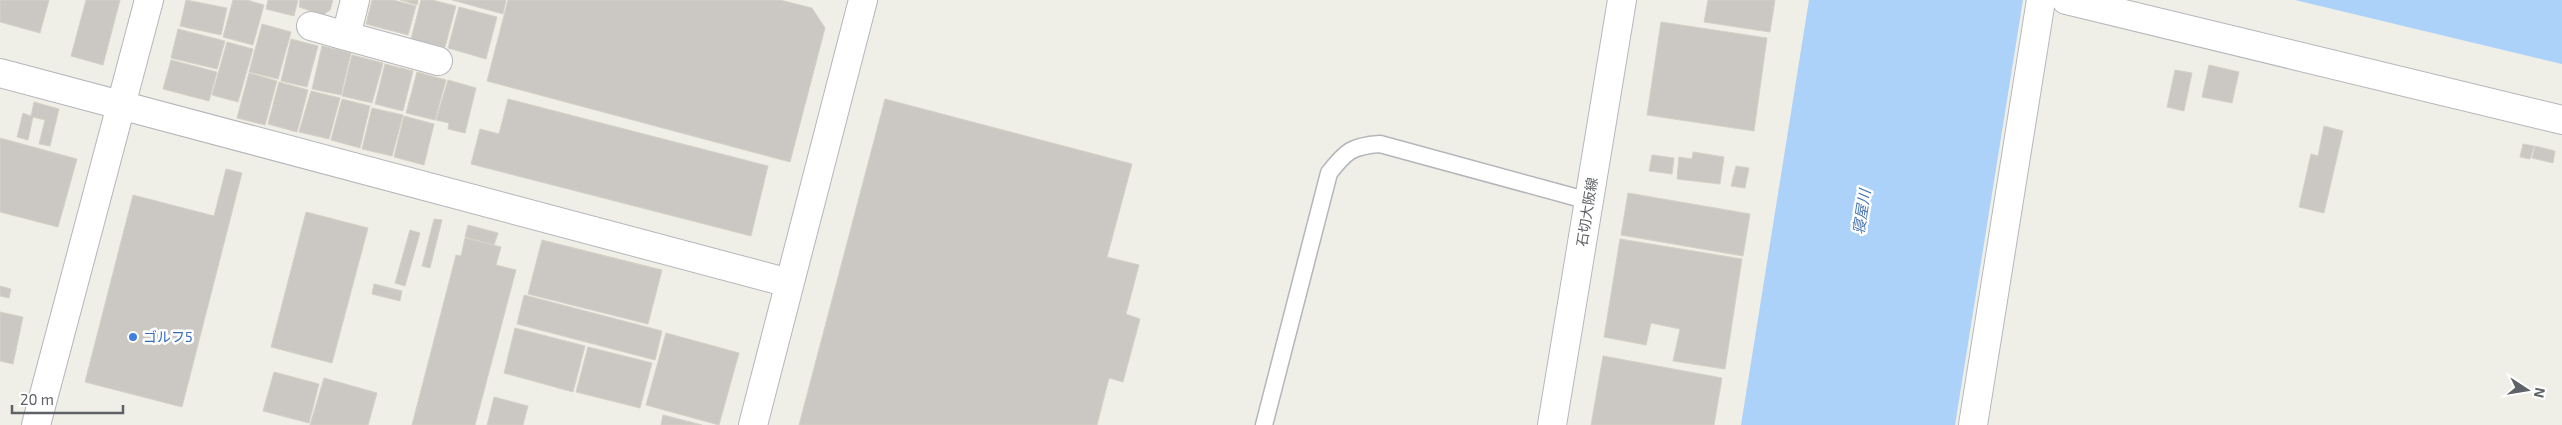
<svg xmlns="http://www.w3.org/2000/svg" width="2562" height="425" viewBox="0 0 2562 425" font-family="'Exo 2','Noto Sans JP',sans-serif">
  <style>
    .water { fill: #acd2fa }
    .building { fill: #cbc8c4; stroke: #d4d1c5 }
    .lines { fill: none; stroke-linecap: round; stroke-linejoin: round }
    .lane-casing { stroke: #b4b6ba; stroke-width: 19 }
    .street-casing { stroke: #b4b6ba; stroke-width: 30 }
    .secondary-casing { stroke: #b5b8bd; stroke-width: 30 }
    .lane { stroke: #fff; stroke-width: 16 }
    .street { stroke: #fff; stroke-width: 28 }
    .secondary { stroke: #fff; stroke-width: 28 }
    .shop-dot { fill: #3f7fe0; stroke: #fff; stroke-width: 2 }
    .labels { text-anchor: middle; stroke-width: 5; stroke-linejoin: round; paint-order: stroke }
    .street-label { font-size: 14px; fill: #5e6166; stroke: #fff }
    .shop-label { font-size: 14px; fill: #366cbe; stroke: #fff; text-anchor: start }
    .water-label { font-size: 15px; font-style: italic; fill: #4c77b4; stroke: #fff }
  </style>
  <rect width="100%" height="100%" fill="#efeee7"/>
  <path class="water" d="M1809,0H2023L1955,425H1741Z
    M2295,0H2562V64Z"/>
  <path class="building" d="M0,0H49L40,33L0,22Z
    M86,0H120L103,65L71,56Z
    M186,0L227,8L221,35L180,26Z
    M233,0H247L264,5L253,45L223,37Z
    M268,0H298L294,16L266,9Z
    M300,0H333L330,10L323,15L299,7Z
    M372,0H393L416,6L408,35L366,24Z
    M400,0H418L417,5Z
    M421,0H432L456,6L445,47L411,39Z
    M452,0H506L503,14Z
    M508,0H780L812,8L825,28L790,162L487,81Z
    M1708,0H1775L1770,32L1704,22Z
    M459,7L497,17L486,59L448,48Z
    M1661,22L1767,38L1754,131L1647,115Z
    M262,24L291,32L278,79L249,72Z
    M178,29L225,41L217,69L171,58Z
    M291,39L318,46L307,87L281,81Z
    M227,42L253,49L238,102L212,95Z
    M322,46L351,53L341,95L312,89Z
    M352,55L383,63L372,103L342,96Z
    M171,60L217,72L209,101L163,89Z
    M385,64L413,71L403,111L375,104Z
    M2209,65L2239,72L2232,103L2202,97Z
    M2175,70L2192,73L2184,111L2167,107Z
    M417,72L446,80L435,120L406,113Z
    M249,73L277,81L265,125L237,118Z
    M448,80L476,88L465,133L448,129L449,123L436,120Z
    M279,82L308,90L297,132L268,124Z
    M311,91L340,98L329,139L299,132Z
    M342,99L370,106L360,148L331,140Z
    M508,99L768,166L751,236L471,164L480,129L499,134Z
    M885,99L1132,164L1107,257L1139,265L1126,314L1140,319L1123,382L1109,378L1097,425H799Z
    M34,102L59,109L50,146L39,144L45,120L33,117L28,140L17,137L23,113L31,116Z
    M372,108L403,115L392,156L362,149Z
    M404,116L434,124L424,165L394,157Z
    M2324,126L2343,131L2324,213L2299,207L2311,154L2318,156Z
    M0,138L77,159L58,227L0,212Z
    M2523,144L2534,146L2530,159L2520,157Z
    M2535,146L2555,151L2553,163L2532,158Z
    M1693,152L1724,157L1720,184L1677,179L1679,157L1692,159Z
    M1652,155L1674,158L1672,174L1649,171Z
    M1736,166L1749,168L1745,188L1731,186Z
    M226,169L242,173L182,407L85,382L133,195L214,216Z
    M1628,193L1750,214L1743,256L1621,235Z
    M306,212L368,228L332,363L271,347Z
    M434,219L442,220L430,268L422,266Z
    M468,225L498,233L494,245L465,237Z
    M410,230L420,233L405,286L395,283Z
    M465,238L501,247L496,265L516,270L475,425H412L456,255L461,256Z
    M1620,239L1742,259L1725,369L1673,361L1680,329L1651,323L1646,345L1604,337Z
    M542,240L662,270L648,324L528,294Z
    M374,284L402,291L400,301L372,294Z
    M0,286L11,289L9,298L0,296Z
    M524,295L662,331L655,360L517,324Z
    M0,312L23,317L13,364L0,361Z
    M515,328L585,346L573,392L504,373Z
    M666,333L739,353L719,425L646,405Z
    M588,347L652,363L640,408L576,392Z
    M1603,356L1722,378L1714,425H1591Z
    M274,372L319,384L309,423L263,411Z
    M324,378L377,393L368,425H310Z
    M494,397L528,406L523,425H487Z
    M663,415L702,425H661Z"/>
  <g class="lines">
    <g class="lane-casing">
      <path id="lane" d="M1264,425L1329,173C1346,151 1352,146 1380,144L1589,201"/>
    </g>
    <g class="street-casing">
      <path id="street" d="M355,0L346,36L438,61
        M2066,0L2562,120
        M311,26L346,36
        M0,73L789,283
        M36,425L149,0
        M753,425L863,0"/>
    </g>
    <g class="secondary-casing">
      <path id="secondary" d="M1552,425L1622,0
        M1973,425L2041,0"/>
    </g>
    <use href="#lane" class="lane"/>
    <use href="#street" class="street"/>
    <use href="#secondary" class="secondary"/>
  </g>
  <circle class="shop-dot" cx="133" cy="337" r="5"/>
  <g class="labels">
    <g class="street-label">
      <text transform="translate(1587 212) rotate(-81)" y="5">石切大阪線</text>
    </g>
    <g class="shop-label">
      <text x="143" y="342">ゴルフ5</text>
    </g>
    <g class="water-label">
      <text transform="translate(1862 212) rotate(-81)" y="5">寝屋川</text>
    </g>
  </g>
  <g transform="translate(2527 390) rotate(102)" stroke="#ffffff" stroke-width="4" paint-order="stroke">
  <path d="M0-4L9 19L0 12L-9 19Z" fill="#5e6166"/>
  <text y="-8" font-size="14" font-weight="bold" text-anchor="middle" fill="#5e6166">N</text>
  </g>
  <path d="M12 405v8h111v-8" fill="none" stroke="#5e6166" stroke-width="2.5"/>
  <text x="20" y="405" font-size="15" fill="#5e6166" stroke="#ffffff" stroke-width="4" paint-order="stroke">20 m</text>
</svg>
